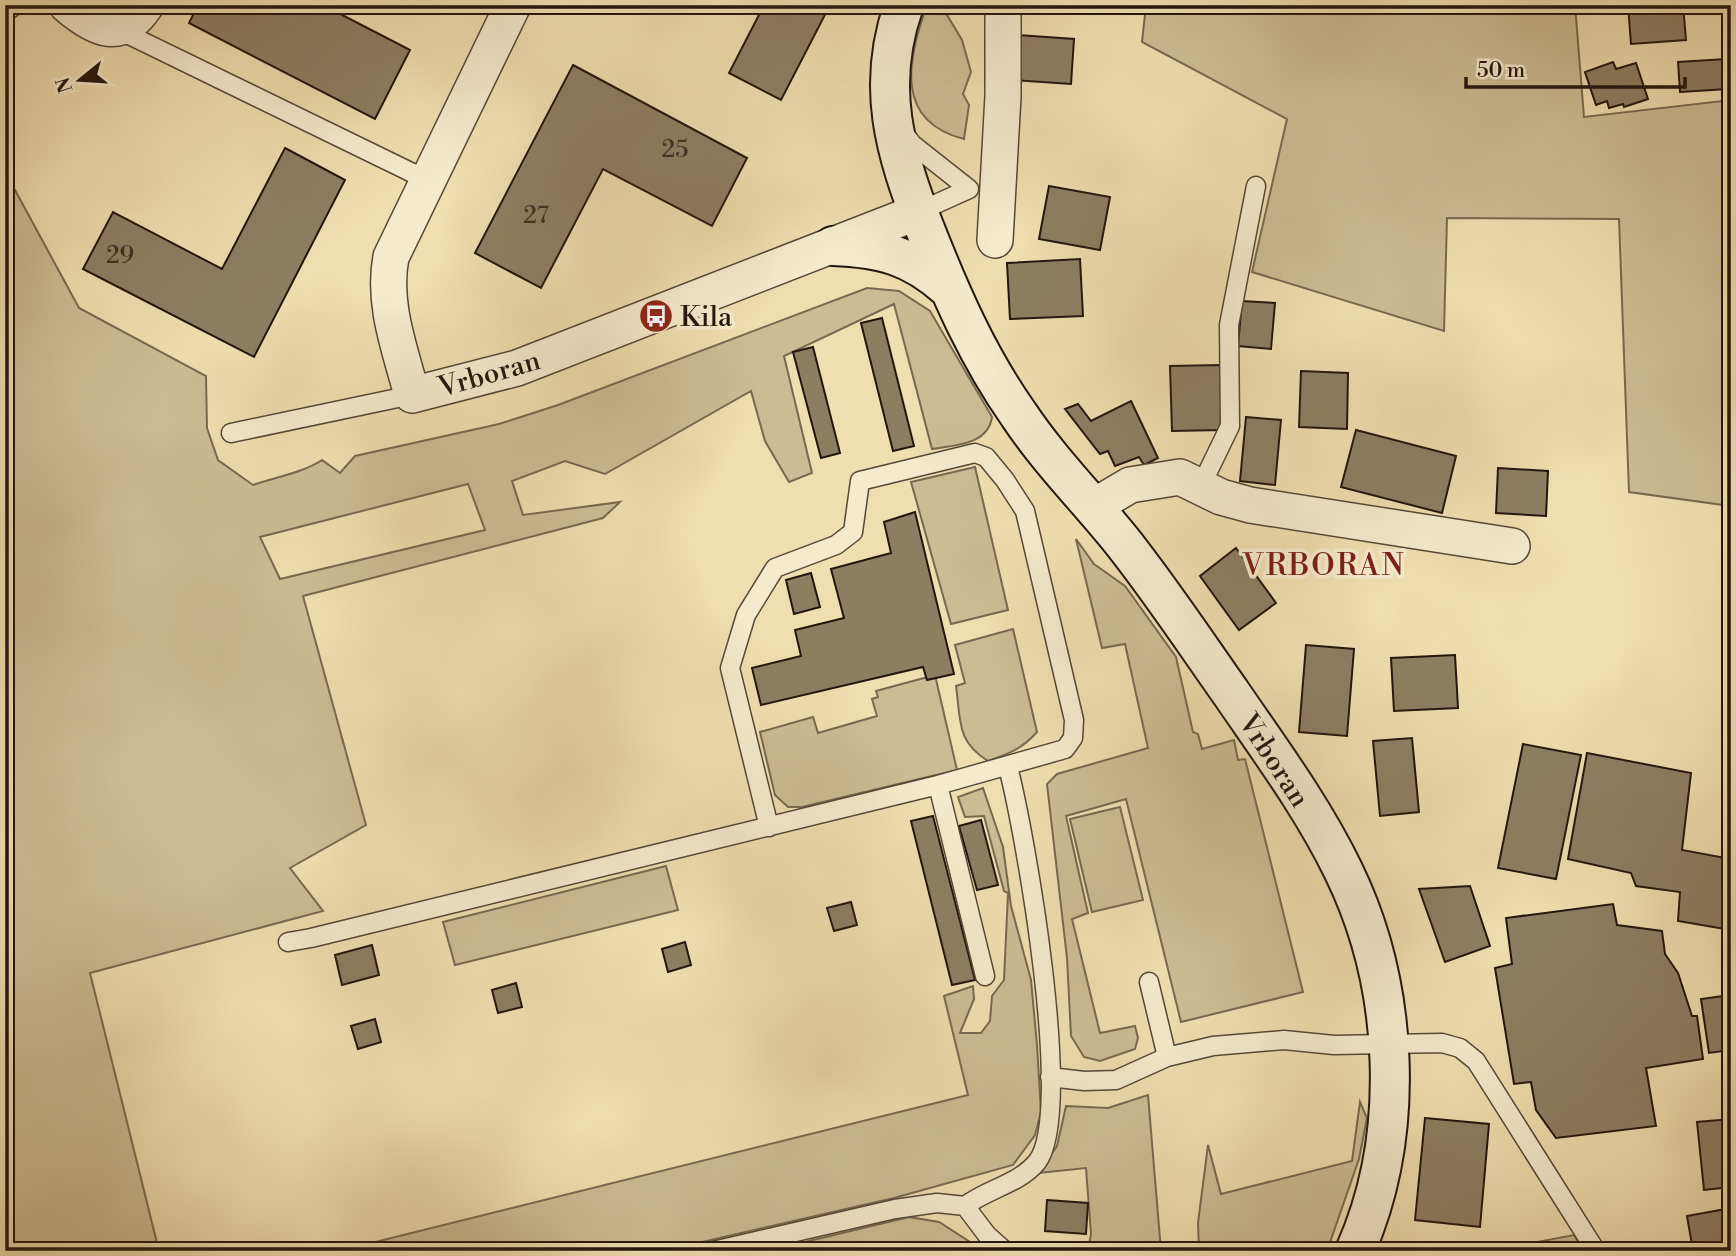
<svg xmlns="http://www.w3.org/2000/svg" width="1736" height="1256" viewBox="0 0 1736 1256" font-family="'Libre Bodoni',serif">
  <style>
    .green { fill: #ccbc94; stroke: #776950; stroke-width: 2; fill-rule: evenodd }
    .building { fill: #8d7e62; stroke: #22160d; stroke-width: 2 }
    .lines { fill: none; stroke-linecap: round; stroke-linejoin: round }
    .lane-casing { stroke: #554836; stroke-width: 21 }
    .street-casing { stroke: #554836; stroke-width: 38 }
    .secondary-casing { stroke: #22160d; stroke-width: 42 }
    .lane { stroke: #f5eacc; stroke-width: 18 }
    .street { stroke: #f5eacc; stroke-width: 35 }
    .secondary { stroke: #f5eacc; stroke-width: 38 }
    .labels { text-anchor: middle; stroke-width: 7; stroke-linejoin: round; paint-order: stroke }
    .number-label { font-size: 24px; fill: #3d3022 }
    .poi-label { font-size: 28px; fill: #22160d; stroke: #f5eacc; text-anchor: start }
    .street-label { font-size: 28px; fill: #22160d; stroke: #f5eacc }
    .neighbourhood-label { font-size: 30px; letter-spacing: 2px; fill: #7a1f14; stroke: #f5eacc }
  </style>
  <rect width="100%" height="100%" fill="#efdeb0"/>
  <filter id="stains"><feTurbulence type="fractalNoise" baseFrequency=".00286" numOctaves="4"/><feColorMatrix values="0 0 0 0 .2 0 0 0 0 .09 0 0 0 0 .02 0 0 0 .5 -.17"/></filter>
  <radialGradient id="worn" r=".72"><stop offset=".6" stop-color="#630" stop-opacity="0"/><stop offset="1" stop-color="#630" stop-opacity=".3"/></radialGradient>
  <path class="green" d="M927,5H941L962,40L971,72L963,94L969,105L964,139C893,121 908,59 927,5Z
    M1146,5H1575L1584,117L1731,100V506L1629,492L1619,219L1447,218L1444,331L1252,272L1287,119L1142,42Z
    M15,190L79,308L206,376L207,428L218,460L253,485C276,477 302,473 322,460L340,473L355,456L499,424L558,405L867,288L899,291L930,311L992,417C988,445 955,445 932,449L894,304L784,356L812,473L789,482L765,441L751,391L605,474L565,461L512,481L523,515L620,502L603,518L303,596L366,825L290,868L323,911L90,973L159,1251H5V192ZM468,484L485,530L280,579L260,537Z
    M975,467L1008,610L951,624L911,482Z
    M1076,539L1094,564L1125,586L1176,657L1193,732L1198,734L1202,749L1234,740L1238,760L1245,759L1303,992L1181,1022L1126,799L1066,816L1088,913L1072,919L1100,1033L1135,1026L1138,1038L1135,1049L1100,1061L1084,1057L1071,1036L1067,958L1047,784L1057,774L1148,748L1125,644L1102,648Z
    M1013,629L1037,732C1023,748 1009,754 988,761C956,741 961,721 956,686L965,683L955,645Z
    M935,675L957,770L802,807H788L775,795L760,732L813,717L818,733L877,716L872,699L878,697L876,691Z
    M983,788L1003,847L1011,906L1031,980L1037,1045L1041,1112L1035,1135L1013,1165L894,1198L663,1251H339L968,1095L944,996L973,986L974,999L960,1033H981L990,1021L992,996L1004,980L1008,893L1004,891L984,816L965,817L958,797Z
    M1120,807L1143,900L1092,912L1070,819Z
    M666,866L678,910L455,965L443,922Z
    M1148,1095L1161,1251H1088L1091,1234L1086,1168L1038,1173L1057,1146L1066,1106L1108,1108Z
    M1360,1102L1367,1118L1359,1159L1327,1251H1199L1198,1223L1208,1145L1221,1194L1352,1161Z
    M909,1217L939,1222L984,1251H767Z
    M1574,1235L1584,1251H1489Z"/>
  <path class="building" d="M198,5H323L410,50L375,119L189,23Z
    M764,5H830L781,100L729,73Z
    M1628,5H1683L1686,40L1631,44Z
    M1018,35L1074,39L1071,84L1014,80Z
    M1726,59L1728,89L1680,92L1678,62Z
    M1613,62L1616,69L1636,63L1648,99L1624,107L1623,104L1609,108L1607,101L1596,105L1585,72Z
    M573,65L747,158L712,226L603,169L541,288L475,253Z
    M285,148L345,180L254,357L83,269L113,212L222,269Z
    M1049,186L1110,197L1100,250L1039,239Z
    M1080,259L1083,316L1010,319L1007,263Z
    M1242,301L1275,303L1271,349L1238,346Z
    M882,318L914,446L893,451L861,323Z
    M813,347L840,453L821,458L793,352Z
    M1220,365L1222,430L1172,431L1170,366Z
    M1301,371L1348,373L1347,429L1299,427Z
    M1131,401L1158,458L1144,465L1139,457L1115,466L1108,451L1100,454L1065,409L1078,404L1091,421Z
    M1246,417L1281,420L1275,485L1240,481Z
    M1356,430L1456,456L1442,513L1341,487Z
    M1498,468L1548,471L1546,516L1496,513Z
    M915,512L954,674L927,680L923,667L761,705L752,668L801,656L795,630L844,618L831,569L891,553L884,522Z
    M1236,548L1276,603L1239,630L1200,576Z
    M811,573L820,607L794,614L786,580Z
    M1306,645L1354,649L1347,736L1299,732Z
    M1455,655L1458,708L1394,711L1391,658Z
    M1731,731V777L1726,776Z
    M1412,738L1419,812L1380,816L1373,741Z
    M1523,744L1581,755L1556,879L1498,868Z
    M1587,753L1691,773L1682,850L1731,859V930L1678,921L1680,892L1636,886L1631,873L1568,859Z
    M933,816L975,980L952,985L911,821Z
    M981,820L998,885L977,890L959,826Z
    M1470,886L1490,946L1445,962L1419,889Z
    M851,902L857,925L834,931L827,908Z
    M1613,904L1617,925L1662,931L1665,954L1678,973L1692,1016H1697L1703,1059L1646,1068L1656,1126L1556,1138L1536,1110L1531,1082L1514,1084L1495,968L1512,964L1506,918Z
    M685,942L691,965L668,972L662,949Z
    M372,945L379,975L342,985L335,955Z
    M516,983L522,1007L498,1013L492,990Z
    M1731,995V1050L1709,1053L1701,999Z
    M375,1019L381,1042L358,1049L351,1026Z
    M1425,1118L1489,1124L1480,1227L1415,1220Z
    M1731,1119V1187L1704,1190L1697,1122Z
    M1047,1200L1088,1203L1086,1234L1045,1231Z
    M1731,1208V1251H1693L1687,1216Z"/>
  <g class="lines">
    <g class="lane-casing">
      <path id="lane" d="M5,13L15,5
        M119,30L427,180
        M903,132L912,144L969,189L918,212
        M231,433L412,395
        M1201,486L1230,426L1229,325L1256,186
        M938,785L985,976
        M288,942L311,938L938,785L1065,749L1073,738L1074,720L1025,511L1005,480L986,457L975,453L860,481L853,532L836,545L775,568L746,615L730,668L769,827
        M1149,982L1167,1057
        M1050,1077L1084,1081L1116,1080L1167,1057L1213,1046L1284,1040L1334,1045L1442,1043L1460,1048L1476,1061L1596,1251
        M965,1206L987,1235L1005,1251
        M713,1251L895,1209L937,1203L965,1206C987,1189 1019,1184 1037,1162C1075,1114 1025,832 1008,767"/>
    </g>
    <g class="street-casing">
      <path id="street" d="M67,5C96,30 122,42 146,5
        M513,5L391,257C382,304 400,349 412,395L517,368L918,212
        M995,240L1003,96V5
        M1093,507L1130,485L1180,477L1221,497L1250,505L1512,546"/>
    </g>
    <g class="secondary-casing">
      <path id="secondary" d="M904,5C875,86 895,153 925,229C951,295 978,357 1019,415C1049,460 1087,498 1121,540C1160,589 1195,642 1231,693C1270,750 1313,808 1343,870C1399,984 1407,1134 1355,1251
        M833,246C881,248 911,255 948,288"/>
    </g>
    <use href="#lane" class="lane"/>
    <use href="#street" class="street"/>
    <use href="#secondary" class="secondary"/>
  </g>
  <defs>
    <g id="bus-disc" transform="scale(1.75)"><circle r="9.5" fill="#8f2418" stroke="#f5eacc"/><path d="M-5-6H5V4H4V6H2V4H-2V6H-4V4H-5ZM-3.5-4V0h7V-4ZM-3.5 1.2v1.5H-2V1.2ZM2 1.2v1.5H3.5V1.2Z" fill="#fff"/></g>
  </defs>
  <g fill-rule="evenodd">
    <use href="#bus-disc" x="656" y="316"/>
  </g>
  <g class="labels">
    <g class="number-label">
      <text x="675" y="157">25</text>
      <text x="536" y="223">27</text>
      <text x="120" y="263">29</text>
    </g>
    <g class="poi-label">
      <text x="680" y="326">Kila</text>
    </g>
    <g class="street-label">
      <text transform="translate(489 373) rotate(-16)" y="10">Vrboran</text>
      <text transform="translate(1275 760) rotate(57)" y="10">Vrboran</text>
    </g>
    <g class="neighbourhood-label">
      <text x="1324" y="575">VRBORAN</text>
    </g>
  </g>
  <rect width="1736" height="1256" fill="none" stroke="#efdeb0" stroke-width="28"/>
  <rect x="7" y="7" width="1722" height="1242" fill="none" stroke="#22160d" stroke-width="3.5"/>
  <rect x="14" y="14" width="1708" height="1228" fill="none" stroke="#22160d" stroke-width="2"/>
  <g transform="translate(80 80) rotate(252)" stroke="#f5eacc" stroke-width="5" paint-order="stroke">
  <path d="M0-5L12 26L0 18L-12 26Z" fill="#22160d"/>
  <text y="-10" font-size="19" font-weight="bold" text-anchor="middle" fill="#22160d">N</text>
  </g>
  <path d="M1466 77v10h219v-10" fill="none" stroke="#22160d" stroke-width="3.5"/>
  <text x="1477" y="77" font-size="21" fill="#22160d" stroke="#f5eacc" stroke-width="5" paint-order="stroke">50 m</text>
  <rect width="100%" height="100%" filter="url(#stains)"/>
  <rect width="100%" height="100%" fill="url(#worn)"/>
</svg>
